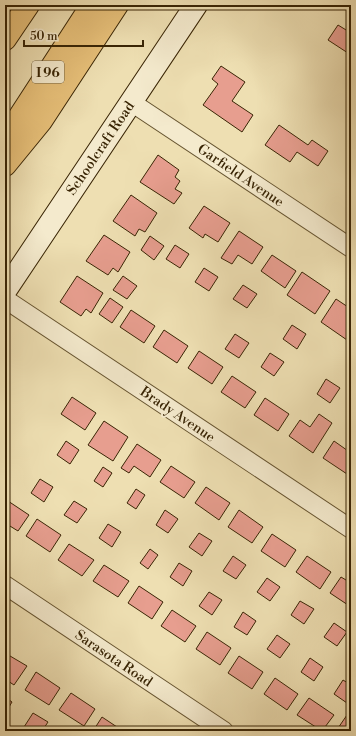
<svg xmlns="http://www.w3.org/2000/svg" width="356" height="736" viewBox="0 0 356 736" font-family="'Libre Bodoni',serif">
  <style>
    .building { fill: #e79e8f; stroke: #392505 }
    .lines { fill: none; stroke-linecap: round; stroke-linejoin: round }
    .minor-casing { stroke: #665430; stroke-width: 20 }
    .secondary-casing { stroke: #392505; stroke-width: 24 }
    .motorway-casing { stroke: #392505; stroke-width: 24 }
    .minor { stroke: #f4eacd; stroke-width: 18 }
    .secondary { stroke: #f4eacd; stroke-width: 22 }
    .motorway { stroke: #e7c079; stroke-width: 22 }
    .labels { text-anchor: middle; stroke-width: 4; stroke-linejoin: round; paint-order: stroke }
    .shield { fill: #f4eacd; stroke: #716041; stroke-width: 1 }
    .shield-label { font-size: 13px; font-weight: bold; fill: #392505 }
    .street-label { font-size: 14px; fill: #392505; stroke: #f4eacd }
  </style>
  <rect width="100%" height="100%" fill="#eedfb2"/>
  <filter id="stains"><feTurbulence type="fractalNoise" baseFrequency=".005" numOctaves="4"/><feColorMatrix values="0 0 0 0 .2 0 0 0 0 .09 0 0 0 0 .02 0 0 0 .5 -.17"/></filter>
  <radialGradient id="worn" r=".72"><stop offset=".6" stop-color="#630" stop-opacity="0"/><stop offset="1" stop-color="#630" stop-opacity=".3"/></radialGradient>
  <path class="building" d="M338,25L351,33V55L328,40Z
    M221,66L245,82L232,101L253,115L242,132L203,105L218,84L212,79Z
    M279,125L308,145L312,140L328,151L318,166L297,152L290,162L265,145Z
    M158,155L179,170L175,177L180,181L175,189L182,193L174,204L140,182Z
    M131,195L157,213L145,232L139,229L135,236L113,221Z
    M204,206L230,223L218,242L205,234L203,238L189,228Z
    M239,231L263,247L252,264L238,255L232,264L221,258Z
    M104,235L130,252L118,272L113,268L108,275L86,261Z
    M150,236L164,246L154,260L141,250Z
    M175,245L189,254L180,268L166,259Z
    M272,255L296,271L285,288L261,271Z
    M204,268L218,277L209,291L195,282Z
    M302,272L330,291L315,314L287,295Z
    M77,276L103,293L91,313L86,309L81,316L60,302Z
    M123,276L137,286L127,299L113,290Z
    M243,285L257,294L247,308L233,299Z
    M110,298L123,307L112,323L99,314Z
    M336,299L351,309V334L347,340L321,322Z
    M131,310L155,326L144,343L120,327Z
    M292,325L306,334L297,349L283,339Z
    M164,330L188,346L177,363L153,347Z
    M235,334L249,343L239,358L225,349Z
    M199,351L223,367L212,384L188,368Z
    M270,353L284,362L274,376L261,367Z
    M232,376L256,392L245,408L221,392Z
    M326,379L340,388L330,403L317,394Z
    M72,397L96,413L85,430L61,414Z
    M265,398L289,414L278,431L254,415Z
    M319,414L332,423L313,453L289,436L300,420L310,427Z
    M104,421L128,437L113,461L88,445Z
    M66,441L79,450L70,464L57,455Z
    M334,441L351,453V468L347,474L323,458Z
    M137,444L161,460L150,477L134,466L129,473L121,468Z
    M171,466L195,482L184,498L160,482Z
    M103,467L112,473L103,487L94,481Z
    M40,479L53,487L44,502L31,493Z
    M206,487L230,503L219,520L195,503Z
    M136,489L145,495L136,509L127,503Z
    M5,499L29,515L18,531L5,523Z
    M74,501L87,509L77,523L64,515Z
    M165,510L178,519L168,533L156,525Z
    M239,510L263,527L252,543L228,527Z
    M37,519L61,535L50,552L26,536Z
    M108,524L121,532L112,547L99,538Z
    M199,533L212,541L202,556L189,547Z
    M272,534L296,550L285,567L261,551Z
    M69,544L94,560L82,576L58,560Z
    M150,549L158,555L148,569L140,563Z
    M233,556L246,565L236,579L223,571Z
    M307,556L331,572L320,589L296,572Z
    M179,563L192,571L183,586L170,577Z
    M104,565L129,581L118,597L93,581Z
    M341,577L351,583V607L330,593Z
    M267,578L280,587L270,601L257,592Z
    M139,586L163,602L152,619L128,603Z
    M209,592L222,600L212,615L199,606Z
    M300,601L314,609L304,624L291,615Z
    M172,610L196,626L185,642L161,626Z
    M243,612L256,621L247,635L234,627Z
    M334,623L347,632L337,646L324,637Z
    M207,632L231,648L220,665L196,649Z
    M277,635L290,644L280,658L267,649Z
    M5,653L27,666L14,685L8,681L5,686Z
    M239,656L263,672L252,689L228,673Z
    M310,658L323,667L314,681L301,672Z
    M36,672L60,688L49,705L25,690Z
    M275,678L298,694L287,710L264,694Z
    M343,680L351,685V697L347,703L334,694Z
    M71,693L95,709L84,726L59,710Z
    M5,697L12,702L6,712H5Z
    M309,698L334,715L322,731L297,715Z
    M33,713L48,722L42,731H30L24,727Z
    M347,715L351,717V731H336Z
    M102,717L123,731H93Z"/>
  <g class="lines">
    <g class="minor-casing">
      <path id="minor" d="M131,102L351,248
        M5,299L351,529
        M5,585L224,731"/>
    </g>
    <g class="secondary-casing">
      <path id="secondary" d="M5,291L196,5"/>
    </g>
    <g class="motorway-casing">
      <path id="motorway" d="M5,39L28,5
        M5,139L92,5
        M5,165L41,121L117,5"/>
    </g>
    <use href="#minor" class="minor"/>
    <use href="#secondary" class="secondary"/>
    <use href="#motorway" class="motorway"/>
  </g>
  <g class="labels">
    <rect class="shield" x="32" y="61" width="32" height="22" rx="3"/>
    <g class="shield-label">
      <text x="48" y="77">I 96</text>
    </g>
    <g class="street-label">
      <text transform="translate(100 148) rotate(-56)" y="5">Schoolcraft Road</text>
      <text transform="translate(241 175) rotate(34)" y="5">Garfield Avenue</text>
      <text transform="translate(178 414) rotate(34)" y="5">Brady Avenue</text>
      <text transform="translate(114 658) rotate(34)" y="5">Sarasota Road</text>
    </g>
  </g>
  <rect width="356" height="736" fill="none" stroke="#eedfb2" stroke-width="20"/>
  <rect x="6" y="6" width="344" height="724" fill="none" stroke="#392505" stroke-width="2"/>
  <rect x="10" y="10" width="336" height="716" fill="none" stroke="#392505"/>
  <path d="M24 40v6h119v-6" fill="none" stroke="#392505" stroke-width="2"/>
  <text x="30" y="40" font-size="12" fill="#392505" stroke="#f4eacd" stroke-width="3" paint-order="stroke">50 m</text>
  <rect width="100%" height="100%" filter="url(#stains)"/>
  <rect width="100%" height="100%" fill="url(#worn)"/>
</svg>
